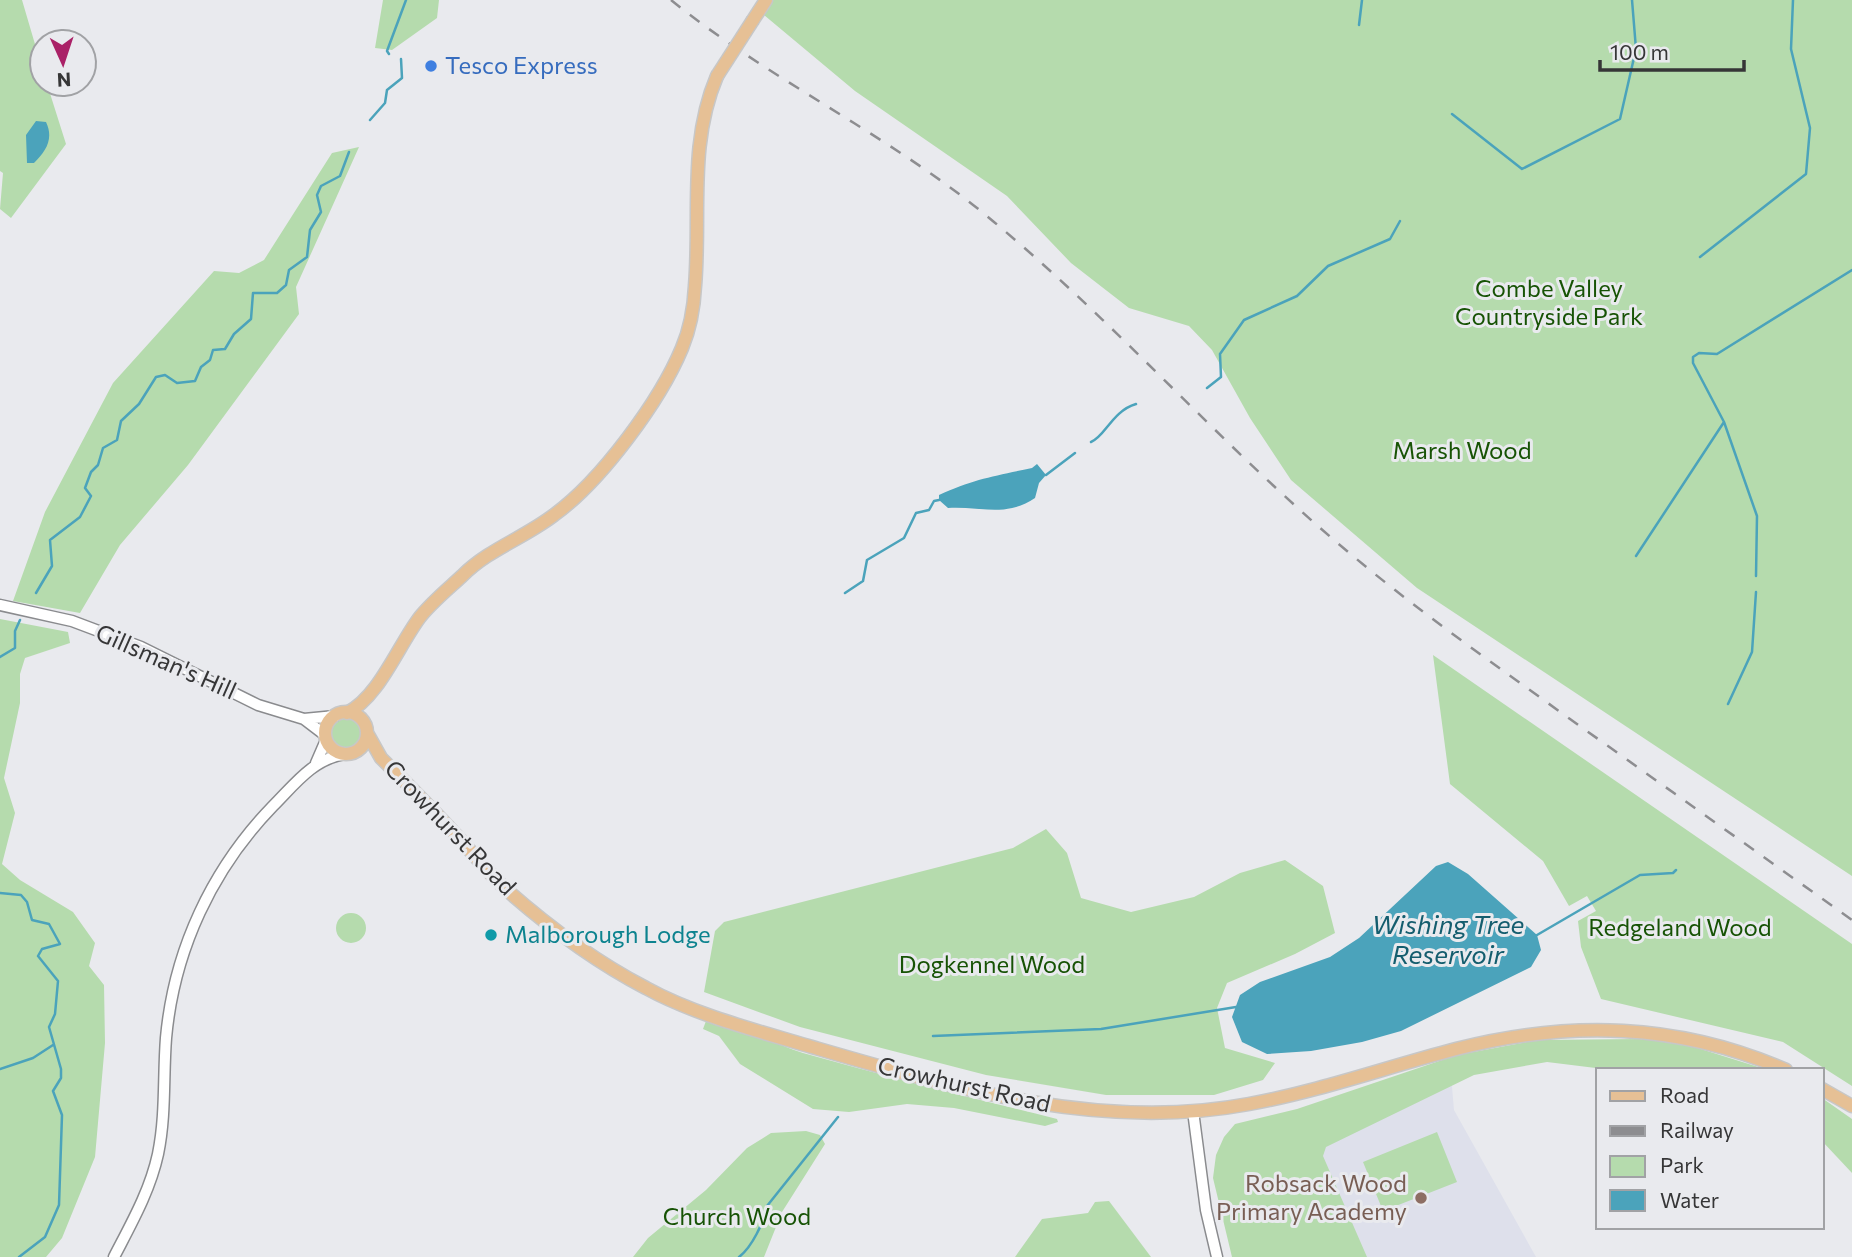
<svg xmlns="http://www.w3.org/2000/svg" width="1852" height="1257" viewBox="0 0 1852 1257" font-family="Commissioner,sans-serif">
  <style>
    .built { fill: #dee0eb }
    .green { fill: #b5dbad }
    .water { fill: #4ba3bb }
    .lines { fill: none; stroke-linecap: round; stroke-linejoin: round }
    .stream { stroke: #4ba3bb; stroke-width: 2.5 }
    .minor-casing { stroke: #8a8b8e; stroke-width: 13 }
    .major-casing { stroke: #c7c7c7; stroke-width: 15 }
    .minor { stroke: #fff; stroke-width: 10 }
    .major { stroke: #e6c095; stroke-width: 12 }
    .rail { stroke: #8d8d90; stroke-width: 2.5; stroke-dasharray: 12 12; stroke-linecap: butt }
    .major-bridge-casing { stroke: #c7c7c7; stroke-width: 15; stroke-linecap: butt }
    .major-bridge { stroke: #e6c095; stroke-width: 12 }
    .shop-dot { fill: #3f7fe0; stroke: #e9eaee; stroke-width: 2.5 }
    .culture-dot { fill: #0f9aa8; stroke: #e9eaee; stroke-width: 2.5 }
    .education-dot { fill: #8d6e63; stroke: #e9eaee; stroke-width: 2.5 }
    .labels { text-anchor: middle; stroke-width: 6; stroke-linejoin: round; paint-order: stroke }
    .shop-label { font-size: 24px; fill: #366cbe; stroke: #e9eaee; text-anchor: start }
    .park-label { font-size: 24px; fill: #175305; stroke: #e9eaee }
    .street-label { font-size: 24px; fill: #363637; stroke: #e9eaee }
    .culture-label { font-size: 24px; fill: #0d838f; stroke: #e9eaee; text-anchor: start }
    .education-label { font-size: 24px; fill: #785e54; stroke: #e9eaee; text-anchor: end }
    .water-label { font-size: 26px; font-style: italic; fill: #145d6e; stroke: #e9eaee }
  </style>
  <rect width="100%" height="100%" fill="#e9eaee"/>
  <path class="built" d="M1451,1075L1454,1110L1536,1257H1354L1315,1149Z"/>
  <path class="green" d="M0,0H22L42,68V84H47L66,144L11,218L0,209L3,173L0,171Z
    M383,0H439L437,18L392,50L375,48Z
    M772,0H1852V876L1417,588L1291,480L1250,418L1212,350L1189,326L1129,308L1071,263L1007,196L855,91L764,15Z
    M359,147L296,287L299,314L188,465L120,545L80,613L13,601L45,512L113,383L214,271L239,273L264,260L332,153Z
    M0,619L68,632L70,643L25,658L20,674V703L4,778L15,813L2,864L20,880L73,912L95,943L89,966L104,985L105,1043L95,1157L62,1238L46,1257H0Z
    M1433,655L1852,944V1086L1783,1042L1601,999L1581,947L1578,921L1596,911L1587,896L1569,906L1543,861L1450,784Z
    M331 733a15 15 0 1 1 30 0a15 15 0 1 1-30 0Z
    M1046,829L1067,853L1081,898L1131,912L1194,897L1240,873L1285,860L1323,886L1335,933L1295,954L1227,983L1217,1008L1225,1048L1275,1063L1263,1080L1214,1095H1106L986,1075L800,1027L704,992L715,931L724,922L1013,848Z
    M336 928a15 15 0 1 1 30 0a15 15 0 1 1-30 0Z
    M706,1021C740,1024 770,1043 803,1053C887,1077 972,1098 1057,1119L1058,1122L1045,1126L954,1108L907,1104L849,1112L813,1109L740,1064L719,1036L703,1029Z
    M1640,1039L1675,1041L1768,1070H1612L1547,1062L1474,1075L1326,1147L1323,1156L1367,1257H1232L1213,1178L1216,1155L1224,1137L1235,1124L1297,1109L1457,1055L1538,1040Z
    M1822,1098L1852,1119V1173L1822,1141Z
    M806,1131L820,1135L825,1144L782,1212L764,1257H633L648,1238L706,1190L747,1148L771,1133Z
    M1437,1132L1457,1182L1383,1211L1363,1162Z
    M1109,1201L1151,1257H1015L1042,1219L1088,1213L1095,1202Z"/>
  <path class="water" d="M36,121L46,122C54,139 46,151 34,163H27L26,135Z
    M1037,464L1046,475L1039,483L1035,498C1006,518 980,506 948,508L939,500V495C974,479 994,476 1032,468Z
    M1448,862L1468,874L1537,935L1541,950L1531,967L1401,1031L1362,1042L1311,1051L1267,1054L1242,1042L1232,1017L1240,995L1260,982L1330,957L1359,938L1436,866Z"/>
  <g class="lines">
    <path class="stream" d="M1359,25L1362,0
      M389,54L387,51L406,0
      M1452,114L1522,169L1620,119L1636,49L1632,0
      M370,120L385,103L387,90L402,78L401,59
      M1700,257L1806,174L1810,128L1791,49L1793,0
      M1207,388L1221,377L1220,354L1244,320L1297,296L1328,266L1390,239L1400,221
      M1091,442C1105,437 1112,411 1136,404
      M1046,475L1075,453
      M1636,556L1724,422
      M1756,576L1757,516L1724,422L1693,363V357L1699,353L1717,354L1852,270
      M36,593L52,566L50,540L80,517L91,496L85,488L91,472L98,465L103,448L117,440L121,421L139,404L156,377L165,375L177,383L195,381L201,367L210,360L213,350L225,349L234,334L251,319L253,293H277L286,285L289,270L307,257L310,230L321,212L317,195L321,186L340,176L349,152
      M845,593L863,581L867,560L904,538L916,513L929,510L934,501L939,500
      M0,657L15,648V631L20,620
      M1728,704L1752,652L1756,592
      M0,893L21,895L27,902L32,920L49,924L60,944L42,949L38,956L58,981L55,1014L49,1027L61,1069V1078L53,1091L62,1115L59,1205L45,1237L19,1257
      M1537,935L1640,875L1673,873L1676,870
      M933,1036L1101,1029L1236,1007
      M0,1069L33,1058L53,1045
      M739,1257C752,1247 764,1222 767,1206L838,1117"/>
    <g class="minor-casing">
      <path id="minor" d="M0,605L72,621L141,647L258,705L304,719L325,735
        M304,719L335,716
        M316,763L326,740
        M1193,1111L1206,1210L1217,1257
        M114,1257C131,1224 150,1191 158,1154C166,1115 163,1077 166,1038C174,950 212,869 273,806C295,784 312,760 344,754"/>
    </g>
    <g class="major-casing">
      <path id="major" d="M753,20L766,0
        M325 733a21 21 0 1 1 42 0a21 21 0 1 1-42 0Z
        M347,713C379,697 398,646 420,617C432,602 448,589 462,576C489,549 524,538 554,515C601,481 660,401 682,348C690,329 694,306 695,286C701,215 688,144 717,76
        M367,733L381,758C406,783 432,808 456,835C473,853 489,874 508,891C549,927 598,963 646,988C695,1015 758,1031 812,1047C953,1088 1101,1132 1249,1104C1320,1091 1387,1067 1456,1049C1570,1020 1678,1023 1786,1070
        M1822,1089L1852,1106"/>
    </g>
    <use href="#minor" class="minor"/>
    <use href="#major" class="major"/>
    <path class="rail" d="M671,0C772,82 894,137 994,222C1118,325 1223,447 1347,551C1418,611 1494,664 1570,719C1664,786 1758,853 1852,920"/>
    <g class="major-bridge-casing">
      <path id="major-bridge" d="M717,76L753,20"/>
    </g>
    <use href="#major-bridge" class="major-bridge"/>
  </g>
  <circle class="shop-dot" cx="431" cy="66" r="7"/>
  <circle class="culture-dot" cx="491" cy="935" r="7"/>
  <circle class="education-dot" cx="1421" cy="1198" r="7"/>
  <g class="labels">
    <g class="shop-label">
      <text x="445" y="74">Tesco Express</text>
    </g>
    <g class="park-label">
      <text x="1549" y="297">Combe Valley<tspan x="1549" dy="28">Countryside Park</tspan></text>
      <text x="1462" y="459">Marsh Wood</text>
      <text x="1680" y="936">Redgeland Wood</text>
      <text x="992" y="973">Dogkennel Wood</text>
      <text x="737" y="1225">Church Wood</text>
    </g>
    <g class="street-label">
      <text transform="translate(166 662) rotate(24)" y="8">Gillsman's Hill</text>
      <text transform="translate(450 828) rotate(46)" y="8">Crowhurst Road</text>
      <text transform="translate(964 1085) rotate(13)" y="8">Crowhurst Road</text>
    </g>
    <g class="culture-label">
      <text x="505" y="943">Malborough Lodge</text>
    </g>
    <g class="education-label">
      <text x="1407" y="1192">Robsack Wood<tspan x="1407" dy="28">Primary Academy</tspan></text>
    </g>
    <g class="water-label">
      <text x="1448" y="934">Wishing Tree<tspan x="1448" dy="30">Reservoir</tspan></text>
    </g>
  </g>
  <rect x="1596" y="1068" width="228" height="161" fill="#e9eaee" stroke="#a1a2a5" stroke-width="2"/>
  <rect x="1610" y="1091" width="35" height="10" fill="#e6c095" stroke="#a1a2a5" stroke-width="2"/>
  <text x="1660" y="1103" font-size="21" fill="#363637">Road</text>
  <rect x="1610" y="1126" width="35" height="10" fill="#8d8d90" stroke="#a1a2a5" stroke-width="2"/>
  <text x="1660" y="1138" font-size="21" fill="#363637">Railway</text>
  <rect x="1610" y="1156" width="35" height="21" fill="#b5dbad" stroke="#a1a2a5" stroke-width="2"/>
  <text x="1660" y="1173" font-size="21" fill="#363637">Park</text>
  <rect x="1610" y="1190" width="35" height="21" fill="#4ba3bb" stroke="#a1a2a5" stroke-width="2"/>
  <text x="1660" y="1208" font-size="21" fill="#363637">Water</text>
  <g transform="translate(63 63) rotate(177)"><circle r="33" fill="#e9eaee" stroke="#a1a2a5" stroke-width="2"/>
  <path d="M0-5L12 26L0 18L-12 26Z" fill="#aa2167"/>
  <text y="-10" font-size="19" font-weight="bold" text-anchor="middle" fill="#363637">N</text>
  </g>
  <path d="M1600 60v10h144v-10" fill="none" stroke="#363637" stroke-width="3.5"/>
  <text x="1610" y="60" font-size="21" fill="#363637" stroke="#e9eaee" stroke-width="5" paint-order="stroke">100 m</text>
</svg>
